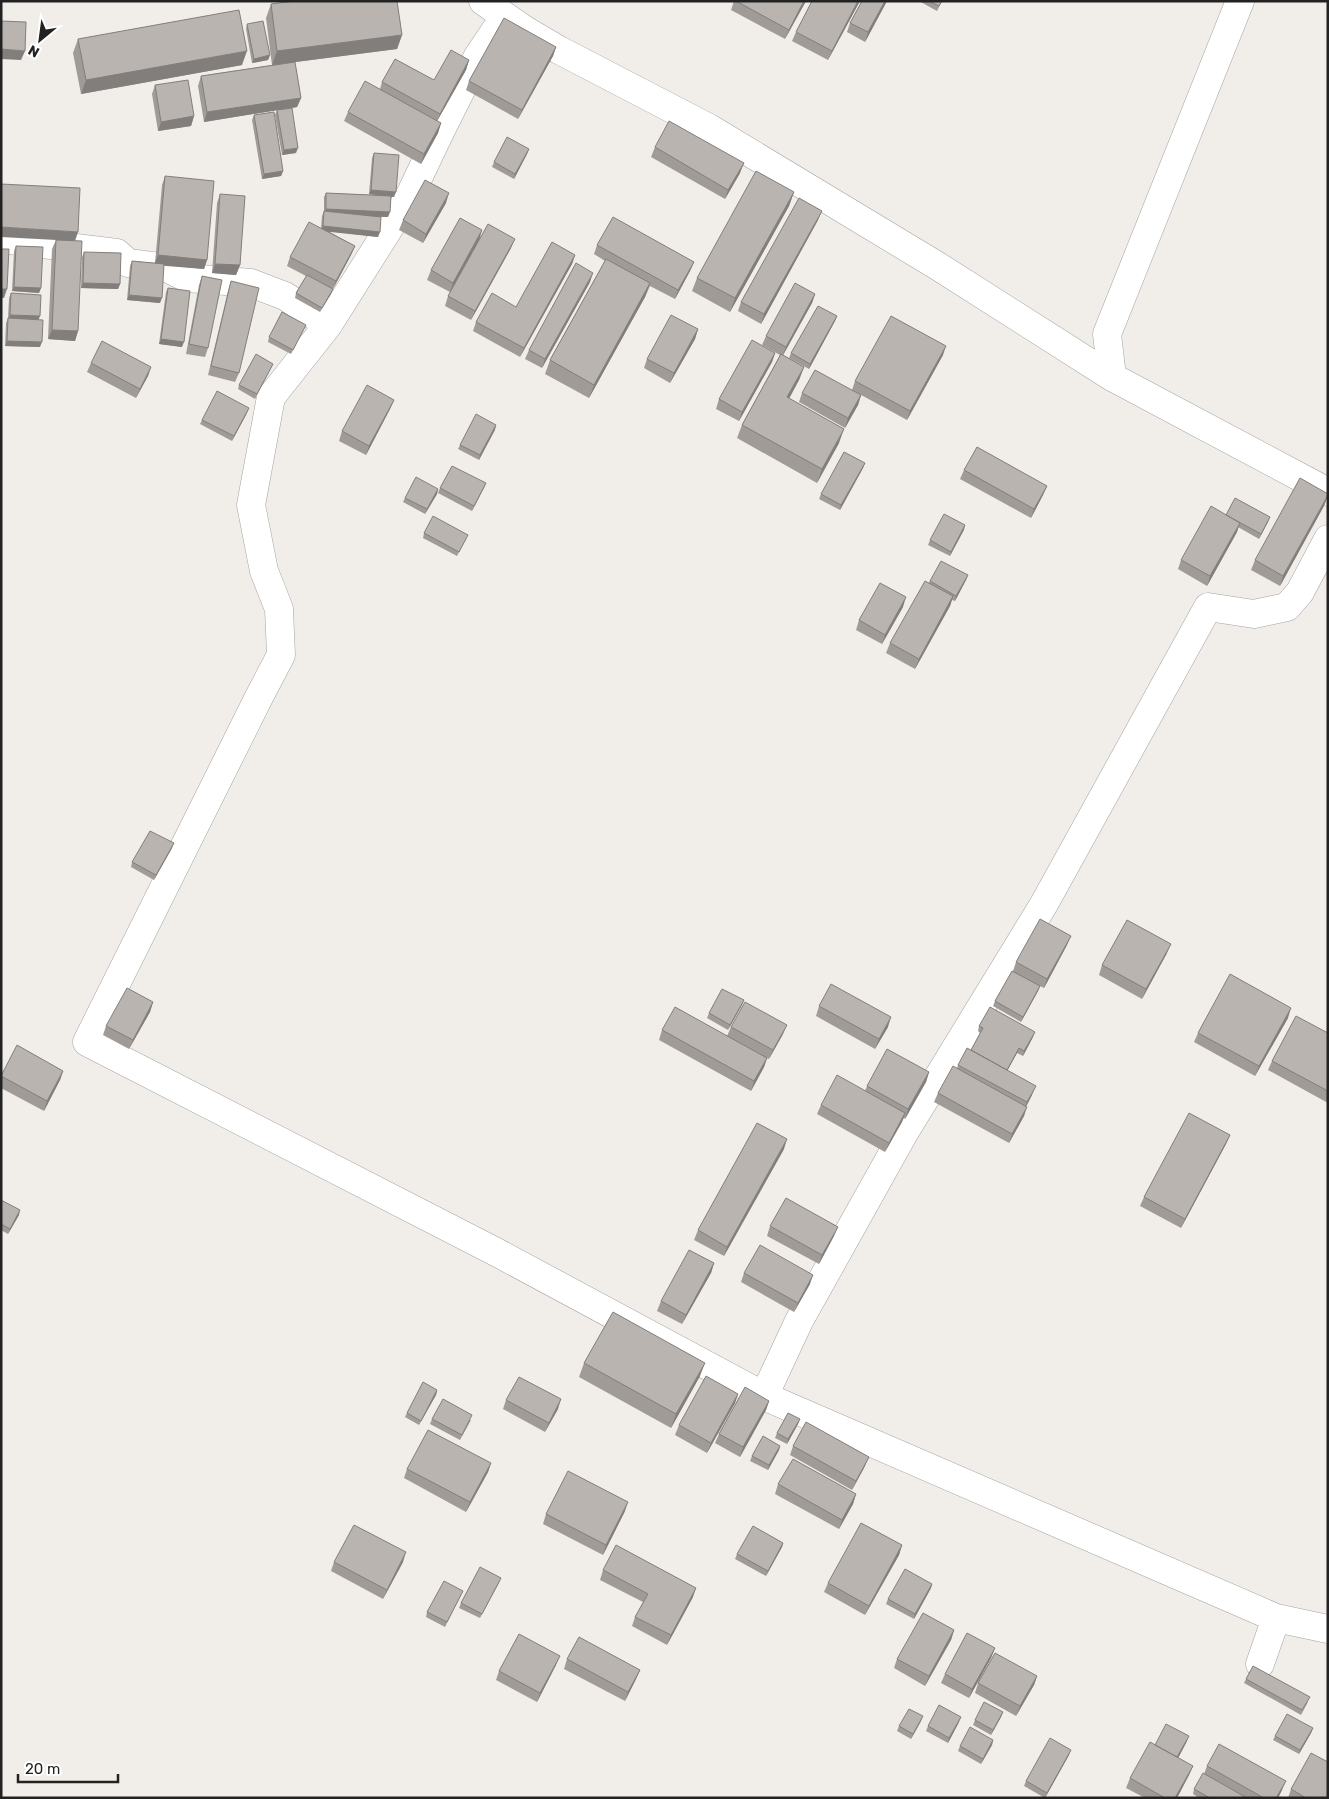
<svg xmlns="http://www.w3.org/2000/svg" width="1329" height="1799" viewBox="0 0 1329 1799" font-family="Rubik,sans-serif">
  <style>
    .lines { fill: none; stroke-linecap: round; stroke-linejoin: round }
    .minor-casing { stroke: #a3a3a3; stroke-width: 29 }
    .minor { stroke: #fff; stroke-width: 28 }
    .wall { fill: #a09b97 }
    .shaded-wall { fill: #827e7b }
    .building { fill: #bab4b0; stroke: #827e7b }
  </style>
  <rect width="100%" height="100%" fill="#f1eeea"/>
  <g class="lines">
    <g class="minor-casing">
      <path id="minor" d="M483,1L525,30L559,50L709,128L936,265L1112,377L1328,492
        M1,239L117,253L128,263L167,268L187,278L251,283L285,296L328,325L410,195L440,132L478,56L505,16
        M328,325L271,397L251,505L264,571L279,609L281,655L259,697L87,1042L496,1252L764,1396L1276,1618L1260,1664
        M1112,377L1107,334L1240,1
        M764,1396L799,1321L904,1133L1044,904L1208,607L1254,614L1287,607L1300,592L1328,539
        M1276,1618L1328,1629"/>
    </g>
    <use href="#minor" class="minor"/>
  </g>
  <path class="wall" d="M734,1H765V2L806,1L785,39L731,10Z
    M812,1H860L828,60L792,41L796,32Z
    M862,1H887L865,42L847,32L850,23Z
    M919,1H942L937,11Z
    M271,4L402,35L397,49L295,62L301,98L297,107L292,108L296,153L282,155L275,115L277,110L204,122L198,86L201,76L272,65L266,18Z
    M247,24L270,55L268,60L252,63L246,29Z
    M78,39L242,65L81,94L73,53Z
    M556,47L553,56L518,119L466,90L469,81Z
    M469,60L466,70L437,121L441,123L438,133L421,164L344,121L348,112L380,89L382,82L434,80Z
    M155,85L194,116L191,126L158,131L152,94Z
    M254,115L283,171L281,176L262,179L252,120Z
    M655,147L740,173L725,199L651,157Z
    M529,149L527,154L514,179L492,167L494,162Z
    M374,153L394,197H391L388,217H379L378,237L328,231L355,246L351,255L320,312L295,298L296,293L306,276L287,266L290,257L321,228L322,216L324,211V197L326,193L376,195L369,194L372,158Z
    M165,176L207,260L204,269L164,265L160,303L127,300L130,266L132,261L155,263L162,185Z
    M794,192L789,206L730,312L692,291L697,278Z
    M220,194L240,265L236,275L212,273L217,203Z
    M446,203L423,243L399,230L403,220Z
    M818,220L761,324L738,311L741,302Z
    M482,230L479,240L450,292L427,280L431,270Z
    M1,237L75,241L78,331L75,341L48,339L52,249L56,240Z
    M597,245L694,262L690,271L675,299L650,286L645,297L589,398L545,374L550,360L605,261L594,254Z
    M16,246L41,288L39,293L12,291L14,251Z
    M511,248L471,320L445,306L448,296Z
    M84,252L120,284L118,289L81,288L82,257Z
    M575,255L572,264L520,357L473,331L476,322L516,307Z
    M202,276L208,348L205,357L186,354L199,285Z
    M231,281L239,373L235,382L208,375L228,291Z
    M590,282L542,368L525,359L529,350Z
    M168,288L182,347L159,344L166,292Z
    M11,293L39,320L40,347L5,346L6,323L8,318L9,298Z
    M815,294L812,303L783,355L804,367L799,380L789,399L839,443L817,483L737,438L742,425L780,355L762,345L766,336Z
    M837,316L835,321L809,369L789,358L791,353Z
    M306,325L291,354L268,342L269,337Z
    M698,329L695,339L670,383L644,368L647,359Z
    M775,353L772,362L739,421L716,409L719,399Z
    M943,355L907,420L852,390L855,381Z
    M91,363L151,367L148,376L136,398L87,372Z
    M273,364L271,368L255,399L238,389L239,385Z
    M802,393L861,395L858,405L845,428L799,402Z
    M394,400L390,409L366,455L339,441L342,431Z
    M247,413L232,441L200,424L202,420Z
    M496,425L479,460L458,449L460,445Z
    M865,463L863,468L840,510L819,499L821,494Z
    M964,470L1047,486L1043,495L1031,518L960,479Z
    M486,483L472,511L438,493L440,488Z
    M438,489L437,494L425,514L403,502L405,498Z
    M1325,504L1280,586L1251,570L1255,560Z
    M1226,515L1268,522L1259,539L1238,527L1237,532L1207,586L1178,569L1181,560Z
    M965,525L950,556L928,545L930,540Z
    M424,533L466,539L457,556L423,538Z
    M968,575L966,580L955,601L952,600L950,606L915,669L886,653L890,643L930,581Z
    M903,607L882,644L856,630L859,620Z
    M172,848L154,880L131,867L132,862Z
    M1067,945L1044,988L1040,986L1038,991L1021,1022L993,1006L995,1001L1013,971L1016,962Z
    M1167,953L1142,999L1099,975L1102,965Z
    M744,1000L742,1005L728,1030L707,1018L709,1013Z
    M153,1002L150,1012L129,1049L103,1035L106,1026Z
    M819,1006L888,1027L875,1049L816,1016Z
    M1288,1018L1255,1076L1194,1042L1198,1033Z
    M979,1026L1033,1037L1023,1056L1017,1053L1007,1070L1032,1095L1026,1107L1024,1116L1009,1143L934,1102L938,1093L957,1068L958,1065L971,1050L980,1033L978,1031Z
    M731,1027L783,1034L769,1059L767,1058L764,1067L751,1091L659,1040L662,1030L727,1036Z
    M1328,1033V1103L1268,1070L1272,1061Z
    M63,1071L60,1080L44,1111L1,1088V1075Z
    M929,1072L926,1082L905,1119L904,1118L885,1152L817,1114L821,1105L865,1091L867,1086Z
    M1230,1135L1226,1144L1181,1228L1140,1206L1144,1197Z
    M784,1149L724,1256L694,1240L698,1230Z
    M1,1200L19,1215L8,1234L1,1230Z
    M770,1226L834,1236L819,1264L767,1236Z
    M714,1263L711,1273L682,1324L657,1311L661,1301Z
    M744,1273L810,1284L794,1312L741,1282Z
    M584,1363L700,1376L671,1428L579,1377Z
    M437,1390L436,1395L419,1425L405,1417L407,1413Z
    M738,1394L735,1403L707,1453L675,1435L679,1425Z
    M506,1400L558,1409L545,1432L503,1409Z
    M769,1401L766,1410L740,1457L715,1443L719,1434Z
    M432,1419L471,1420L460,1440L430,1424Z
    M800,1419L798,1424L787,1444L775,1438L777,1433Z
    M780,1446L779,1450L768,1470L750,1461L752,1456Z
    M793,1446L865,1466L852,1490L790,1455Z
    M491,1463L488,1472L466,1512L404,1478L407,1469Z
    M778,1484L856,1494L853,1504L839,1529L775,1494Z
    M625,1511L603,1555L543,1524L546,1514Z
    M783,1543L782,1547L766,1576L735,1559L737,1554Z
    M902,1545L899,1555L865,1615L824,1592L828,1583Z
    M334,1562H403L383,1599L331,1571Z
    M603,1570L693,1597L667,1645L632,1626L635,1617L643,1602L600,1580Z
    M501,1578L499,1583L480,1618L459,1608L461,1603Z
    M932,1584L931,1588L914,1619L886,1604L888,1599Z
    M461,1595L445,1627L426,1617L427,1612Z
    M954,1630L951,1640L925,1686L894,1668L897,1659Z
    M995,1648L991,1658L969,1698L941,1683L945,1674Z
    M567,1659L640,1670L636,1679L625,1701L564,1669Z
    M556,1665L537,1702L496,1680L499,1671Z
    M1037,1676L1034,1685L1016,1716L975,1693L978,1683Z
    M1246,1679L1308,1702L1301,1715L1244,1683Z
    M1003,1712L1001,1717L991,1735L973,1725L975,1720Z
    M921,1721L911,1739L897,1731L899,1726Z
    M959,1722L948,1743L926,1731L928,1726Z
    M1313,1728L1311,1733L1299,1754L1273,1740L1275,1736Z
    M993,1740L992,1745L981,1764L958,1751L960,1746Z
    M1187,1741L1178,1758L1193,1766L1189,1775L1177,1798H1145L1126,1788L1130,1778L1155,1745Z
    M1069,1755L1045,1798L1024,1786L1026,1781Z
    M1207,1766L1282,1790L1278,1798H1199L1193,1794L1194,1789L1204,1774Z
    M1291,1789L1328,1798H1288Z"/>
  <path class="shaded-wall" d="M804,1H806L785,39L789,30Z
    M858,1H860L828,60L832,51Z
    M885,1H887L865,42L868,32Z
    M402,35L397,49L272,65L277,51Z
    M556,47L553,56L518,119L522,110Z
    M1,49L25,51L21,60L1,59Z
    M247,51L242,65L81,94L86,80Z
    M270,55L268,60L252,63L254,59Z
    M469,60L466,70L436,123L440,114Z
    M301,98L297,107L204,122L207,112Z
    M194,116L191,126L158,131L161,122Z
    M441,123L438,133L421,164L424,154Z
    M298,148L296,153L282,155L284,150Z
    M529,149L527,154L514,179L515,174Z
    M744,163L740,173L725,199L728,190Z
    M283,171L281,176L262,179L264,174Z
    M371,190L396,192L394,197L369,194Z
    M794,192L789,206L730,312L735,298Z
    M449,193L446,203L423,243L426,234Z
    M326,209L390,212L388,217L324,214Z
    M822,211L818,220L761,324L764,314Z
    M323,226L380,232L378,237L321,231Z
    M1,227L78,232L75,241L1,237Z
    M482,230L479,240L450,292L453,283Z
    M515,239L511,248L471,320L475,311Z
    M355,246L351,255L332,291L336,281Z
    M158,255L207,260L204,269L154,265Z
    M575,255L572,264L520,357L524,348Z
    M694,262L690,271L675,299L678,290Z
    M215,264L240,265L236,275L212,273Z
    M593,273L590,282L542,368L545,359Z
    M83,283L120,284L118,289L81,288Z
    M650,283L645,297L589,398L594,385Z
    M14,287L41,288L39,293L12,291Z
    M1,289H7L4,298H1Z
    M333,289L331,294L320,312L322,308Z
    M815,294L812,303L782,357L786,347Z
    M129,295L162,298L160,303L127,300Z
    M10,315L40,316L38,321L8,320Z
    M837,316L835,321L809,369L810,364Z
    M698,329L695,339L670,383L674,373Z
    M52,330L78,331L75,341L48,339Z
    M161,339L184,342L182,347L159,344Z
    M7,341L42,342L40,347L5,346Z
    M946,346L943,355L907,420L910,411Z
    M775,353L772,362L739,421L742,412Z
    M151,367L148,376L136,398L140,389Z
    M804,367L799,380L782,411L787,397Z
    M861,395L858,405L845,428L848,418Z
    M394,400L390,409L366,455L369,446Z
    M249,408L247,413L232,441L234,436Z
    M496,425L495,430L479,460L480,455Z
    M844,429L839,443L817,483L822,469Z
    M865,463L863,468L840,510L841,505Z
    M486,483L484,488L472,511L474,506Z
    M1047,486L1043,495L1031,518L1034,509Z
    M438,489L437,494L425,514L427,509Z
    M1328,495L1325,504L1280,586L1283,576Z
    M1270,517L1268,522L1259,539L1261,534Z
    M1240,523L1237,532L1207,586L1210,576Z
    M965,525L964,530L950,556L951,552Z
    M968,575L966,580L955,601L956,596Z
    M953,596L950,606L915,669L919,659Z
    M906,597L903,607L882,644L885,635Z
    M174,843L172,848L154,880L156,875Z
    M1071,936L1067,945L1044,988L1047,979Z
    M1171,944L1167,953L1142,999L1146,989Z
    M1040,986L1038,991L1021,1022L1023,1017Z
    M744,1000L742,1005L728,1030L730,1025Z
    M153,1002L150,1012L129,1049L133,1040Z
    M1291,1008L1288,1018L1255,1076L1259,1066Z
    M891,1017L888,1027L875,1049L879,1039Z
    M787,1025L783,1034L769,1059L773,1050Z
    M1035,1032L1033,1037L1023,1056L1024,1051Z
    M1019,1048L1017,1053L1005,1075L1006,1070Z
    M767,1058L764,1067L751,1091L754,1081Z
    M63,1071L60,1080L44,1111L47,1101Z
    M929,1072L926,1082L905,1119L908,1109Z
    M1036,1086L1032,1095L1023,1112L1027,1102Z
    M1027,1107L1024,1116L1009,1143L1012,1134Z
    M905,1113L902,1122L885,1152L889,1143Z
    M1230,1135L1226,1144L1181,1228L1185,1219Z
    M787,1139L784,1149L724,1256L727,1247Z
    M20,1210L19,1215L8,1234L10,1229Z
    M838,1227L834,1236L819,1264L822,1255Z
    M714,1263L711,1273L682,1324L686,1315Z
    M813,1275L810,1284L794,1312L798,1303Z
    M705,1363L700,1376L671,1428L676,1414Z
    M437,1390L436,1395L419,1425L421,1421Z
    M738,1394L735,1403L707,1453L711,1443Z
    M561,1399L558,1409L545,1432L549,1423Z
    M769,1401L766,1410L740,1457L743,1447Z
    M800,1419L798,1424L787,1444L788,1439Z
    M780,1446L779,1450L768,1470L769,1465Z
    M869,1457L865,1466L852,1490L856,1481Z
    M491,1463L488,1472L466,1512L470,1502Z
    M856,1494L853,1504L839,1529L842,1520Z
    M628,1502L625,1511L603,1555L606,1545Z
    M783,1543L782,1547L766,1576L768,1571Z
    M902,1545L899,1555L865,1615L869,1606Z
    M406,1552L403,1562L383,1599L387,1590Z
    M932,1584L931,1588L914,1619L915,1614Z
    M696,1588L693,1597L667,1645L671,1635Z
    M954,1630L951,1640L925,1686L929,1676Z
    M995,1648L991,1658L969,1698L972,1689Z
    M560,1656L556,1665L537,1702L540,1693Z
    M640,1670L636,1679L625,1701L628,1692Z
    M1037,1676L1034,1685L1016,1716L1020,1706Z
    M1003,1712L1001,1717L991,1735L993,1730Z
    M923,1716L921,1721L911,1739L913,1734Z
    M961,1717L959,1722L948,1743L949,1738Z
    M1313,1728L1311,1733L1299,1754L1300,1750Z
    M1189,1736L1187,1741L1175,1764L1176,1759Z
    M993,1740L992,1745L981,1764L983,1759Z
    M1071,1750L1069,1755L1045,1798L1047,1793Z
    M1193,1766L1189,1775L1177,1798H1175Z
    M1286,1781L1282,1790L1278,1798H1276Z"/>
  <path class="building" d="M295,1H397L402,35L277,51L271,4Z
    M736,1H763L765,2L766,1H804L789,30Z
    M812,1H858L832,51L796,32Z
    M862,1H885L868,32L850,23Z
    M929,1H942L939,6Z
    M239,10L247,51L86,80L78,39Z
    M504,18L556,47L522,110L469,81Z
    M1,21L26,22L25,51L1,49Z
    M263,21L270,55L254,59L247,24Z
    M451,50L469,60L440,114L382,82L395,59L434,80Z
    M295,62L301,98L207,112L201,76Z
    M188,80L194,116L161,122L155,85Z
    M365,81L441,123L424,154L348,112Z
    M292,108L298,148L284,150L277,110Z
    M274,112L283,171L264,174L254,115Z
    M669,121L744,163L728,190L655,147Z
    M507,137L529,149L515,174L494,162Z
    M374,153L399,155L396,192L371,190Z
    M756,171L794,192L735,298L697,278Z
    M165,176L214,181L207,260L158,255Z
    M425,180L449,193L426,234L403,220Z
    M1,184L80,188L78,232L1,227Z
    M326,193L391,196L390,212L326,209Z
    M220,194L245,196L240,265L215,264Z
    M799,198L822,211L764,314L741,302Z
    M324,211L381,217L380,232L323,226Z
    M613,217L694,262L678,290L597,245Z
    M460,218L482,230L453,283L431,270Z
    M309,222L355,246L336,281L290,257Z
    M488,224L515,239L475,311L448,296Z
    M56,240L82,241L78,331L52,330Z
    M552,242L575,255L524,348L476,322L492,293L516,307Z
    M16,246L43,247L41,288L14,287Z
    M1,249H9L7,289H1Z
    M84,252L121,253L120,284L83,283Z
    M606,259L650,283L594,385L550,360Z
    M132,261L164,264L162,298L129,295Z
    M576,263L593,273L545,359L529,350Z
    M307,275L333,289L322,308L296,293Z
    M202,276L222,280L208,348L189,344Z
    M231,281L259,288L239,373L211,366Z
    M795,283L815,294L786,347L766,336Z
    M168,288L190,291L184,342L161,339Z
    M11,293L41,295L40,316L10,315Z
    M818,306L837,316L810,364L791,353Z
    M282,312L306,325L293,350L269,337Z
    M671,315L698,329L674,373L647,359Z
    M891,316L946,346L910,411L855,381Z
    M8,318L43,320L42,342L7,341Z
    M752,340L775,353L742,412L719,399Z
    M102,341L151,367L140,389L91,363Z
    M256,354L273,364L257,394L239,385Z
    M781,354L804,367L787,397L844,429L822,469L742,425Z
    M815,370L861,395L848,418L802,393Z
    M367,385L394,400L369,446L342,431Z
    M217,391L249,408L234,436L202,420Z
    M476,414L496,425L480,455L460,445Z
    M977,447L1047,486L1034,509L964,470Z
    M844,452L865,463L841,505L821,494Z
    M452,466L486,483L474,506L440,488Z
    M416,477L438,489L427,509L405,498Z
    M1300,478L1328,494V495L1283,576L1255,560Z
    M1235,498L1270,517L1261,534L1226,515Z
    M1211,506L1240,523L1210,576L1181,560Z
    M944,514L965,525L951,552L930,540Z
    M433,516L468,535L459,552L424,533Z
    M941,561L968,575L956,596L930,581Z
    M925,581L953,596L919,659L890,643Z
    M880,583L906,597L885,635L859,620Z
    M150,831L174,843L156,875L132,862Z
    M1040,919L1071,936L1047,979L1016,962Z
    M1127,920L1171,944L1146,989L1102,965Z
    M1012,971L1040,986L1023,1017L995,1001Z
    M1230,974L1291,1008L1259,1066L1198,1033Z
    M831,984L891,1017L879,1039L819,1006Z
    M127,988L153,1002L133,1040L106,1026Z
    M722,989L744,1000L730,1025L709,1013Z
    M745,1002L787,1025L773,1050L731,1027Z
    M675,1007L767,1058L754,1081L662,1030Z
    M990,1007L1035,1032L1024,1051L1019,1048L1007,1070L971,1050L983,1028L979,1026Z
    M1296,1016L1328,1033V1091L1272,1061Z
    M17,1045L63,1071L47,1101L1,1076Z
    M967,1048L1036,1086L1027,1102L958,1065Z
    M887,1049L929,1072L908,1109L867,1086Z
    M953,1066L1027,1107L1012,1134L938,1093Z
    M837,1075L905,1113L889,1143L821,1105Z
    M1189,1113L1230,1135L1185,1219L1144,1197Z
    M757,1123L787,1139L727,1247L698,1230Z
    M786,1198L838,1227L822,1255L770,1226Z
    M1,1200L20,1210L10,1229L1,1224Z
    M760,1245L813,1275L798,1303L744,1273Z
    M689,1250L714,1263L686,1315L661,1301Z
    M613,1312L705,1363L676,1414L584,1363Z
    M706,1376L738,1394L711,1443L679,1425Z
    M519,1377L561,1399L549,1423L506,1400Z
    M423,1382L437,1390L421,1421L407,1413Z
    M745,1387L769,1401L743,1447L719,1434Z
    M443,1399L472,1415L462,1435L432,1419Z
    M788,1413L800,1419L788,1439L777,1433Z
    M806,1422L869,1457L856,1481L793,1446Z
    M428,1430L491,1463L470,1502L407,1469Z
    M763,1436L780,1446L769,1465L752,1456Z
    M793,1459L856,1494L842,1520L778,1484Z
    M568,1471L628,1502L606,1545L546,1514Z
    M861,1523L902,1545L869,1606L828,1583Z
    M354,1525L406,1552L387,1590L334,1562Z
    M753,1526L783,1543L768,1571L737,1554Z
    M616,1545L696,1588L671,1635L635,1617L648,1594L603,1570Z
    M480,1567L501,1578L482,1614L461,1603Z
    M905,1569L932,1584L915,1614L888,1599Z
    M444,1581L463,1591L447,1622L427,1612Z
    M923,1613L954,1630L929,1676L897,1659Z
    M967,1633L995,1648L972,1689L945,1674Z
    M519,1634L560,1656L540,1693L499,1671Z
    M579,1637L640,1670L628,1692L567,1659Z
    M995,1653L1037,1676L1020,1706L978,1683Z
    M1253,1666L1310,1697L1302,1710L1246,1679Z
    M984,1702L1003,1712L993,1730L975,1720Z
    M939,1705L961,1717L949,1738L928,1726Z
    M909,1709L923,1716L913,1734L899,1726Z
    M1287,1714L1313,1728L1300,1750L1275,1736Z
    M1166,1724L1189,1736L1177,1757L1155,1745Z
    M970,1727L993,1740L983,1759L960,1746Z
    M1050,1738L1071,1750L1047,1793L1026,1781Z
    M1150,1742L1193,1766L1175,1798H1165L1130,1778Z
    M1219,1744L1286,1781L1276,1798H1264L1207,1766Z
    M1311,1753L1328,1762V1798H1306L1291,1789Z
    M1203,1773L1247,1798H1210L1194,1789Z"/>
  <rect width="1329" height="1799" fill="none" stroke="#222222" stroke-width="5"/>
  <g transform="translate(40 40) rotate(209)" stroke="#ffffff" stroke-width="4" paint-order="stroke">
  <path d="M0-4L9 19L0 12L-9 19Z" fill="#222222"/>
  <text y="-8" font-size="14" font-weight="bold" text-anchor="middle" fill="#222222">N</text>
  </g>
  <path d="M18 1774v8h100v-8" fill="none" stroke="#222222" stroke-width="2.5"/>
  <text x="25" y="1774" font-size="15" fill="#222222" stroke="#ffffff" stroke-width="4" paint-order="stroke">20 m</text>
</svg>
